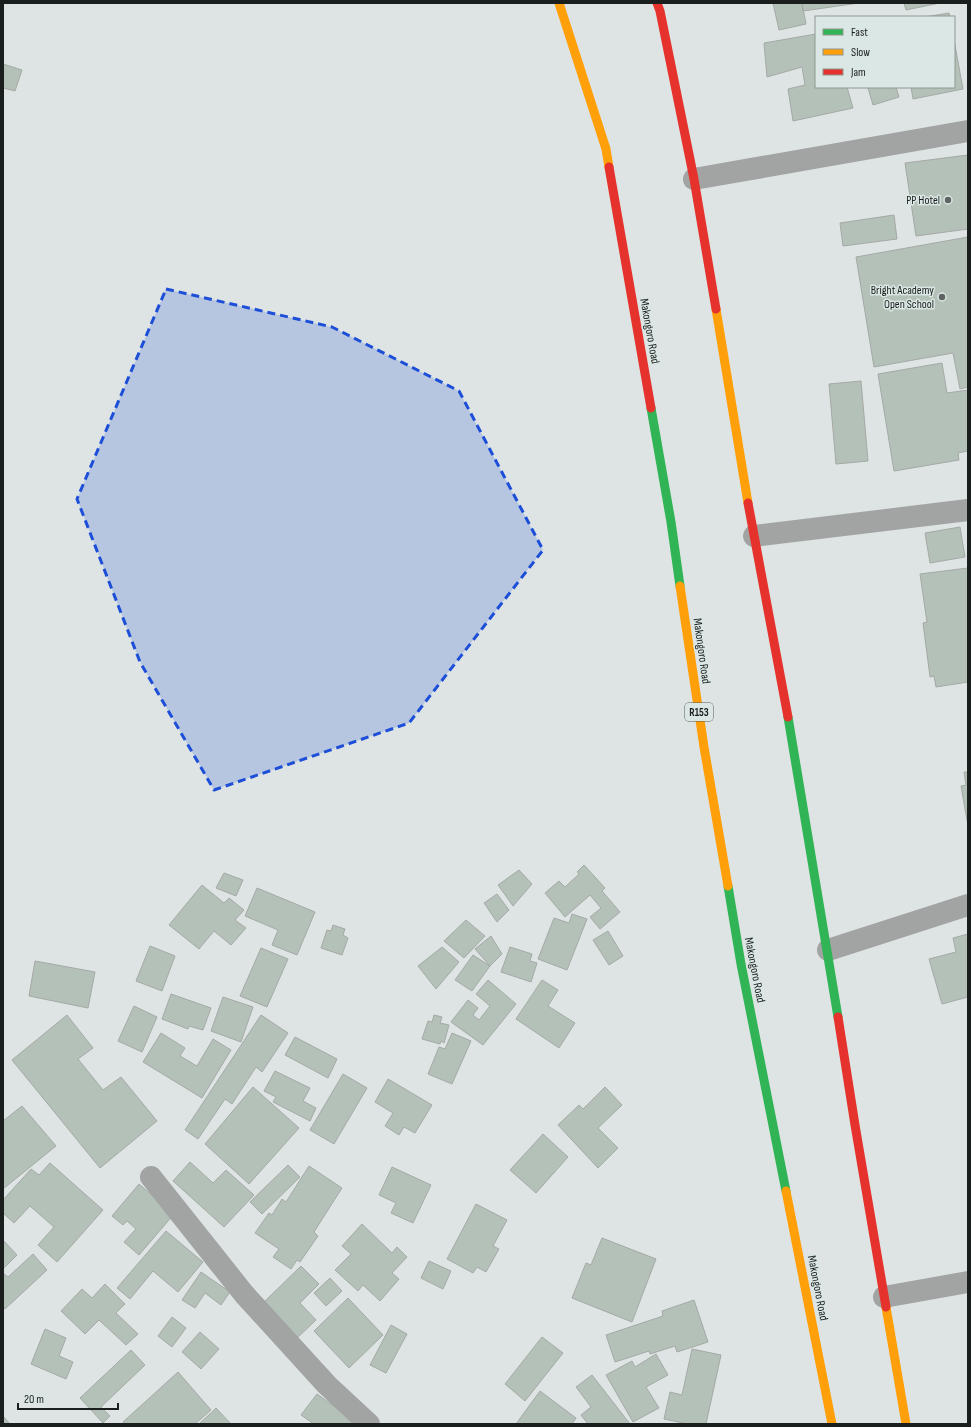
<svg xmlns="http://www.w3.org/2000/svg" width="971" height="1427" viewBox="0 0 971 1427" font-family="'Sofia Sans Condensed',sans-serif">
  <style>
    .building { fill: #b3c1b8; stroke: #a5a9a7 }
    .lines { fill: none; stroke-linecap: round; stroke-linejoin: round }
    .street { stroke: #a2a4a4; stroke-width: 22 }
    .fast { stroke: #30b455; stroke-width: 9 }
    .slow { stroke: #ff9f0a; stroke-width: 9 }
    .jam { stroke: #e5322d; stroke-width: 9 }
    .marked { fill: #1d4ed8; fill-opacity: 0.2; stroke: #1d4ed8; stroke-width: 3; stroke-dasharray: 8 5; stroke-linejoin: round }
    .poi-dot { fill: #5f6362; stroke: #dbe7e4; stroke-width: 1.5 }
    .labels { text-anchor: middle; stroke-width: 3; stroke-linejoin: round; paint-order: stroke }
    .shield { fill: #dbe7e4; stroke: #545a59; stroke-width: 1 }
    .shield-label { font-size: 11px; font-weight: bold; fill: #1a1e1d }
    .poi-label { font-size: 12px; fill: #1a1e1d; stroke: #dbe7e4; text-anchor: end }
    .street-label { font-size: 12px; fill: #1a1e1d; stroke: #dbe7e4 }
  </style>
  <rect width="100%" height="100%" fill="#dee4e3"/>
  <path class="building" d="M773,3H802L806,24L779,30Z
    M802,3H859L803,11Z
    M904,3H940L906,10Z
    M949,13L950,17H925Z
    M816,34V87H847L853,108L793,121L788,89L805,85L802,67L767,77L764,43Z
    M954,40L963,89L913,99L911,87H954Z
    M3,64L22,70L15,91L3,88Z
    M870,87H896L899,97L873,105L868,88Z
    M968,155V229L916,236L905,163Z
    M894,215L897,239L843,246L840,223Z
    M968,237V387L960,389L953,353L874,367L856,257Z
    M942,363L947,393L968,390V451L958,453L959,460L894,471L878,374Z
    M861,381L868,461L836,464L829,384Z
    M960,527L965,557L930,563L925,533Z
    M968,568V682L936,687L934,676L930,677L923,623L927,622L920,574Z
    M964,772H968V826L961,786L966,785Z
    M584,865L605,888L602,891L620,912L600,929L590,917L601,908L590,895L565,917L545,893L559,881L565,887L579,874L577,872Z
    M519,870L532,884L513,906L498,885Z
    M224,873L243,880L236,896L216,888Z
    M202,885L224,903L229,898L244,910L235,920L246,928L231,945L214,931L199,949L169,925Z
    M257,888L315,912L297,955L272,945L278,930L245,916Z
    M497,894L509,910L497,922L484,903Z
    M572,914L587,919L567,970L538,959L554,918L569,923Z
    M466,920L485,936L464,958L444,941Z
    M333,925L345,929L343,935L348,938L342,955L321,948L327,930L331,931Z
    M608,931L623,956L609,965L593,940Z
    M968,934V997L942,1004L929,959L956,952L953,938Z
    M491,936L502,954L490,966L475,949Z
    M150,946L175,956L162,991L136,981Z
    M442,947L459,962L436,989L418,966Z
    M510,947L532,954L530,961L537,963L531,982L501,972Z
    M261,948L288,959L267,1007L240,996Z
    M473,955L490,966L472,991L455,980Z
    M35,961L95,972L88,1008L29,996Z
    M488,980L516,1004L483,1045L451,1022L468,1000L478,1008L473,1015L479,1020L490,1006L476,994Z
    M542,980L558,990L548,1006L575,1023L559,1048L516,1019Z
    M171,994L211,1008L203,1030L189,1026L188,1029L162,1019Z
    M223,997L253,1007L241,1042L211,1031Z
    M134,1006L157,1017L142,1052L118,1041Z
    M67,1015L93,1048L78,1059L103,1090L121,1077L157,1121L100,1168L12,1060Z
    M261,1015L288,1033L262,1072L256,1067L232,1104L225,1099L198,1139L185,1130Z
    M434,1015L442,1017L440,1023L449,1025L444,1043L441,1041L440,1044L422,1039L428,1021L432,1022Z
    M161,1033L185,1048L180,1056L197,1066L213,1039L231,1050L202,1098L143,1062Z
    M452,1033L471,1041L452,1084L428,1074L439,1047L445,1049Z
    M295,1037L337,1059L328,1078L285,1055Z
    M275,1071L310,1088L303,1101L316,1108L310,1121L273,1102L276,1097L264,1091Z
    M343,1074L367,1088L334,1144L310,1130Z
    M388,1079L432,1105L415,1133L404,1127L399,1135L385,1126L393,1113L375,1102Z
    M253,1087L299,1128L249,1184L205,1144Z
    M605,1087L622,1105L598,1128L618,1148L598,1168L558,1125L579,1105L583,1109Z
    M22,1106L56,1146L3,1189V1121Z
    M543,1134L568,1157L536,1193L510,1170Z
    M190,1162L213,1183L226,1170L254,1195L224,1227L173,1181Z
    M50,1163L103,1210L57,1262L38,1245L54,1227L30,1206L14,1223L3,1213V1200L31,1169L39,1175Z
    M288,1165L300,1177L262,1214L250,1202Z
    M309,1166L342,1188L314,1232L318,1236L300,1262L297,1260L291,1269L273,1257L279,1249L255,1233L269,1213L272,1215L282,1199L286,1202Z
    M392,1167L431,1185L413,1223L391,1213L396,1203L379,1195Z
    M139,1184L174,1214L139,1255L124,1242L136,1229L127,1221L123,1225L112,1216Z
    M476,1204L507,1220L493,1246L499,1249L486,1272L477,1267L473,1273L447,1259Z
    M362,1224L392,1253L397,1247L407,1257L392,1273L399,1279L380,1301L363,1285L358,1291L335,1270L351,1254L342,1246Z
    M166,1231L203,1262L178,1292L153,1271L130,1299L117,1288Z
    M602,1238L656,1259L632,1322L572,1298L586,1263L591,1265Z
    M3,1240L17,1255L3,1269Z
    M33,1254L47,1270L5,1309L3,1306V1273L8,1277Z
    M429,1261L451,1271L443,1289L421,1278Z
    M301,1266L319,1284L300,1303L316,1320L297,1338L264,1302Z
    M201,1272L230,1292L221,1305L205,1293L195,1308L182,1300Z
    M330,1278L342,1291L326,1306L314,1293Z
    M105,1284L125,1304L116,1313L138,1334L126,1345L99,1320L85,1334L61,1311L82,1289L92,1298Z
    M348,1298L383,1335L349,1368L314,1331Z
    M694,1300L708,1342L677,1352L675,1346L650,1354L649,1351L615,1362L606,1335L663,1316L662,1311Z
    M172,1317L186,1328L172,1347L158,1336Z
    M391,1325L407,1334L386,1373L370,1365Z
    M45,1329L66,1338L59,1356L73,1362L66,1379L31,1364Z
    M200,1332L219,1349L201,1369L182,1352Z
    M542,1337L563,1353L525,1401L505,1384Z
    M692,1349L721,1355L706,1424H688L664,1419L670,1392L682,1395Z
    M131,1350L145,1365L101,1407L110,1416L103,1423L80,1398Z
    M656,1354L668,1375L646,1387L659,1408L633,1422L606,1375L632,1361L635,1367Z
    M178,1372L211,1410L195,1424H125L123,1422Z
    M592,1375L630,1424H588L581,1415L591,1407L576,1387Z
    M540,1391L576,1418L572,1424H516Z
    M317,1394L359,1424H314L301,1415Z
    M216,1408L231,1424H199L213,1411Z
    M3,1416L10,1424H3Z"/>
  <g class="lines">
    <path class="street" d="M694,179L968,131
      M754,536L968,510
      M828,950L968,905
      M151,1177L244,1294L327,1385L369,1424
      M884,1297L968,1282"/>
    <path class="fast" d="M651,408L671,522L680,586
      M788,717L838,1017
      M728,886L741,964L786,1191"/>
    <path class="slow" d="M559,3L606,149L609,167
      M716,309L748,503
      M680,586L704,747L728,886
      M786,1191L832,1424
      M886,1307L906,1424"/>
    <path class="jam" d="M657,3L660,11L694,179L716,309
      M609,167L651,408
      M748,503L788,717
      M838,1017L855,1125L886,1307"/>
  </g>
  <path class="marked" d="M166,289L332,327L459,391L543,550L409,723L214,790L140,662L77,499Z"/>
  <g class="poi-dot">
    <circle cx="948" cy="200" r="4"/>
    <circle cx="942" cy="297" r="4"/>
  </g>
  <g class="labels">
    <rect class="shield" x="685" y="703" width="28" height="18" rx="3"/>
    <g class="shield-label">
      <text x="699" y="716">R153</text>
    </g>
    <g class="poi-label">
      <text x="940" y="204">PP Hotel</text>
      <text x="934" y="294">Bright Academy<tspan x="934" dy="14">Open School</tspan></text>
    </g>
    <g class="street-label">
      <text transform="translate(650 331) rotate(80)" y="4">Makongoro Road</text>
      <text transform="translate(702 651) rotate(82)" y="4">Makongoro Road</text>
      <text transform="translate(755 970) rotate(79)" y="4">Makongoro Road</text>
      <text transform="translate(818 1288) rotate(79)" y="4">Makongoro Road</text>
    </g>
  </g>
  <rect width="971" height="1427" fill="none" stroke="#1a1e1d" stroke-width="8"/>
  <rect x="815" y="16" width="140" height="72" fill="#dbe7e4" stroke="#8e9794"/>
  <rect x="823" y="29" width="20" height="6" fill="#30b455" stroke="#8e9794"/>
  <text x="851" y="36" font-size="12" fill="#1a1e1d">Fast</text>
  <rect x="823" y="49" width="20" height="6" fill="#ff9f0a" stroke="#8e9794"/>
  <text x="851" y="56" font-size="12" fill="#1a1e1d">Slow</text>
  <rect x="823" y="69" width="20" height="6" fill="#e5322d" stroke="#8e9794"/>
  <text x="851" y="76" font-size="12" fill="#1a1e1d">Jam</text>
  <path d="M18 1403v6h100v-6" fill="none" stroke="#1a1e1d" stroke-width="2"/>
  <text x="24" y="1403" font-size="12" fill="#1a1e1d" stroke="#dbe7e4" stroke-width="3" paint-order="stroke">20 m</text>
</svg>
